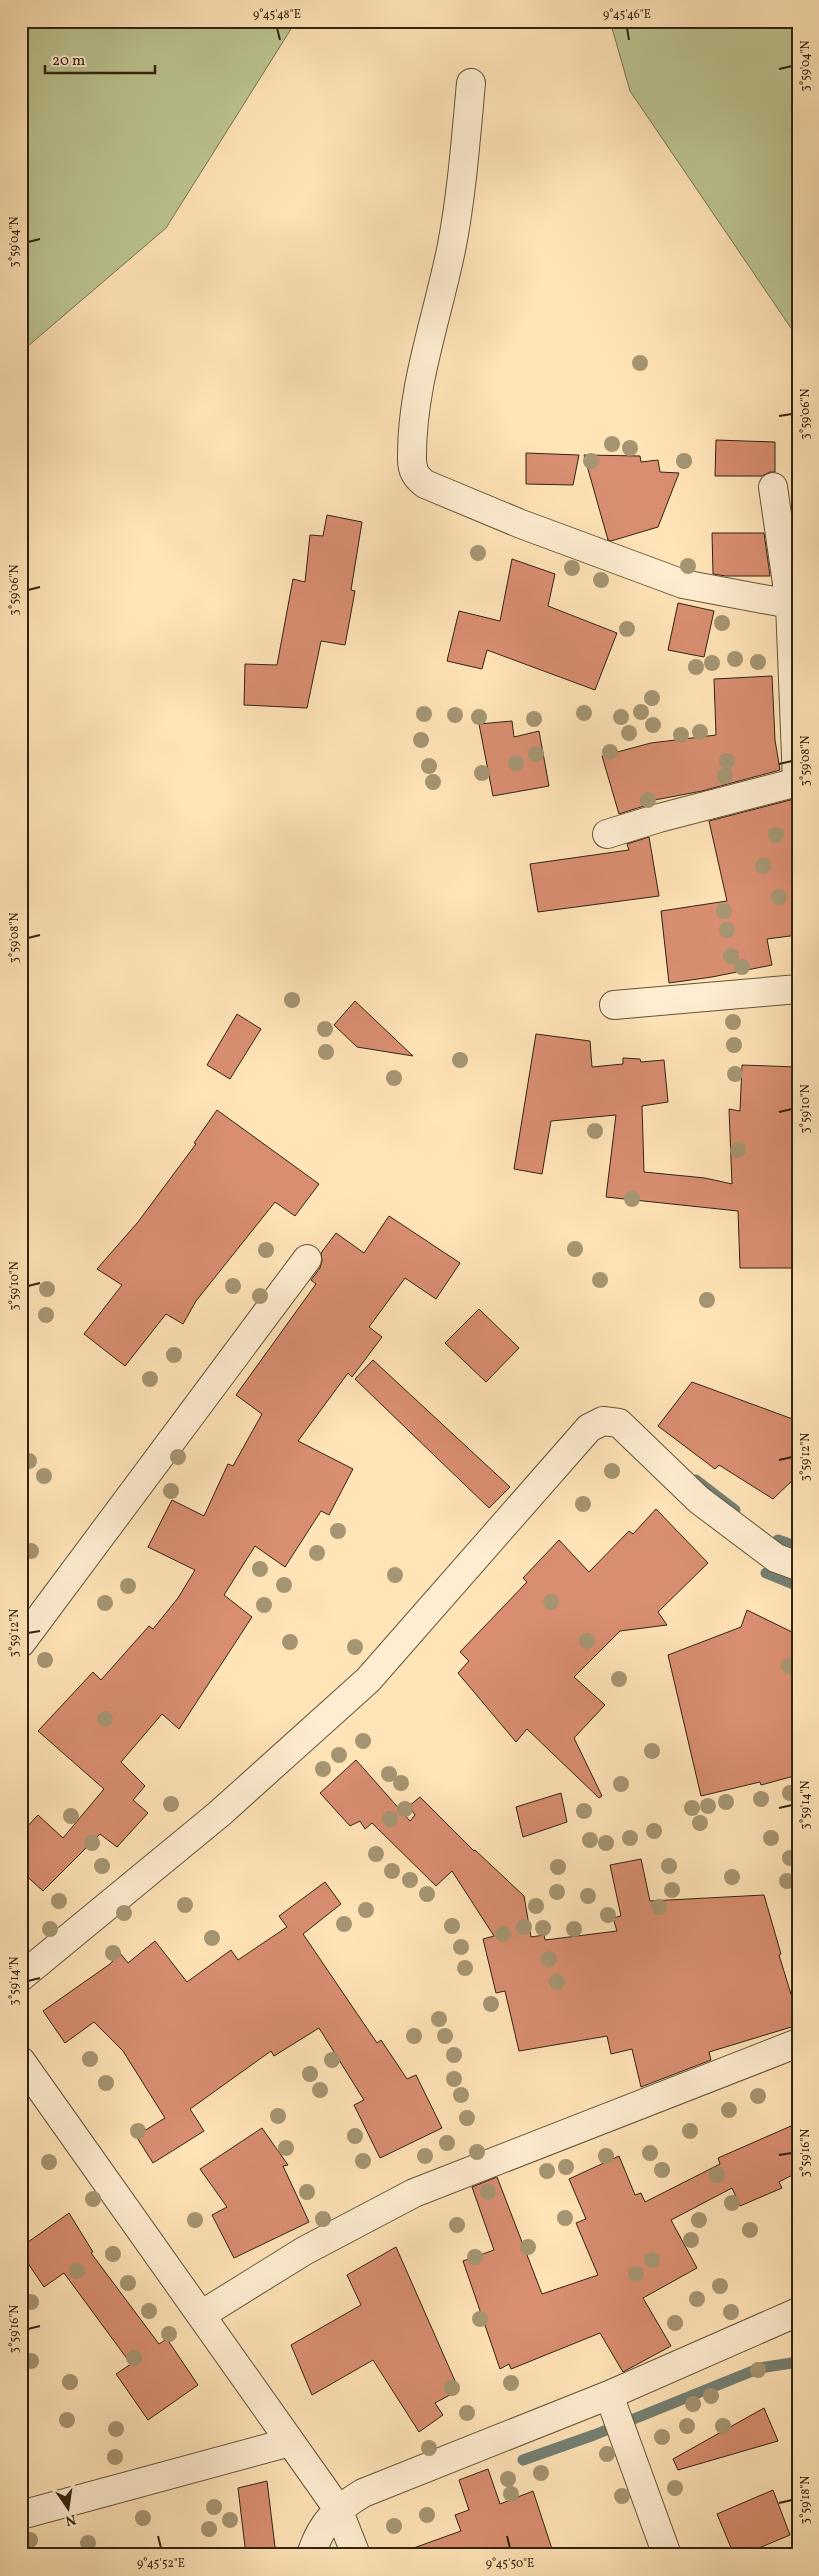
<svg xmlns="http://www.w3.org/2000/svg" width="819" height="2576" viewBox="0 0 819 2576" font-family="Vollkorn,serif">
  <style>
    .green { fill: #bcc592; stroke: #777452 }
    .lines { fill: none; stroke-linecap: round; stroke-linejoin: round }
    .stream { stroke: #758074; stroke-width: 11 }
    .building { fill: #d98e71; stroke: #322411 }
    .street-casing { stroke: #65543b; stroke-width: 30 }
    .street { stroke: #ffedd1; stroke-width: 28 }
    .tree { fill: #a59572 }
    .ticks { fill: none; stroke: #322411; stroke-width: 2 }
    .neatline { fill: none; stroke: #322411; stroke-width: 2 }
    .ticks-label { font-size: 12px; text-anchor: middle; fill: #322411 }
  </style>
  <rect width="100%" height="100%" fill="#ffe4b8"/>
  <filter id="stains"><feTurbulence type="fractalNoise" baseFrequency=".004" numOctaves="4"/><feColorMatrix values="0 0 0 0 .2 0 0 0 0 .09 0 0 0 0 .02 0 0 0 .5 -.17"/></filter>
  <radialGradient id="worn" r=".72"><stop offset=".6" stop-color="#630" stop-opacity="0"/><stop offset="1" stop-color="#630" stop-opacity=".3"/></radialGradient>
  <path class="green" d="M21,21H296L166,228L21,352Z
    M610,21H798V332L793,331L630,91Z"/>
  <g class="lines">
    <path class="stream" d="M696,1480L735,1510
      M778,1540L798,1547
      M766,1573L798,1586
      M523,2460L594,2435L760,2368L798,2362"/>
  </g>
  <path class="building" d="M716,440L775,442V472H770L762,476H715Z
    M526,453L579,455L573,485L526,484Z
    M584,455L640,456L641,462L658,460L660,472L679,473L658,527L611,541L608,540Z
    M327,515L362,522L351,590L355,591L345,645L321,641L307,708L244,705L245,664L277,665L293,579L305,582L310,535L323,536Z
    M712,533H764L770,576H726L713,574Z
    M512,559L555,574L548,606L617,633L595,690L487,650L482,669L447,661L459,611L500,621Z
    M678,603L714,611L704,657L668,650Z
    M772,676L775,740L780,770L702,791L644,802V806L619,814L602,756L651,743L716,735L714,679Z
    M512,721L514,737L539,731L549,786L493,796L479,724Z
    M798,798V935L767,939L772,965L712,977L669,983L661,911L727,901L709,821Z
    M649,837L659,896L538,912L530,864L629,850L627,844Z
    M355,1001L413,1056L357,1047L334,1025Z
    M237,1014L261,1029L230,1079L207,1065Z
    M536,1034L590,1041L592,1067L623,1064V1058L640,1059L641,1062L664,1060L668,1102L642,1106L644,1172L705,1178L732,1184L729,1109L740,1111L742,1065L797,1067L794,1128H798V1268H740L738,1211L606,1197L616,1115L551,1121L542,1174L514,1169Z
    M217,1110L319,1184L295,1216L275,1202L196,1301L183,1324L166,1314L125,1366L84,1334L122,1285L97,1269L138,1222L196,1144L194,1143Z
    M389,1216L460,1263L436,1299L405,1278L369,1327L382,1337L352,1377L348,1373L298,1441L353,1469L329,1515L321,1511L285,1567L255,1546L224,1595L252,1617L179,1729L162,1714L121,1762L145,1786L133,1800L148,1813L117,1847L100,1834L43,1891L21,1871V1833L38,1815L63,1838L104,1789L38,1731L93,1672L101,1680L149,1626L153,1629L178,1598L195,1570L148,1547L172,1500L204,1516L228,1464L233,1466L262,1414L236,1395L316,1284L311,1280L320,1268L322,1261L321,1253L336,1233L364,1253Z
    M479,1309L519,1348L486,1382L445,1343Z
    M373,1360L510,1487L489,1508L355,1379Z
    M692,1382L798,1421V1475L773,1499L719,1465L715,1469L658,1426Z
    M656,1509L708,1563L658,1612L667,1625L620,1631L574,1677L605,1705L574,1738L602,1796L599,1798L527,1729L516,1742L458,1673L469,1661L460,1652L527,1582L523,1578L559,1540L589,1572L629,1531L633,1534Z
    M747,1610L798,1635V1775L761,1785L760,1782L701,1796L668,1655L741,1627Z
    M356,1760L410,1821L415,1815L409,1806L420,1797L474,1851L475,1850L524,1896L531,1937L544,1935L545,1940L617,1931L613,1918L621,1916L610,1865L641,1859L650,1901L764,1895L781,1954L779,1955L798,2017V2025L709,2052L711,2060L641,2087L632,2049L611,2054L607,2036L519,2051L505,1991L496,1993L483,1939L494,1936L452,1871L436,1886L372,1823L365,1829L360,1821L350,1826L320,1793Z
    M561,1793L567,1822L523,1837L516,1807Z
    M325,1882L341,1904L303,1934L377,2043L381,2040L407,2079L416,2075L442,2128L380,2158L354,2105L364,2100L319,2028L274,2056L271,2051L190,2109L204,2131L153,2163L136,2136L165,2118L123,2051L94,2022L65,2043L43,2011L110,1964L120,1953L128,1963L155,1941L187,1982L231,1950L238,1960L287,1927L279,1916Z
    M791,2126L798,2142V2172L779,2182L782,2188L740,2206L732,2188L671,2220L697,2268L643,2298L671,2346L623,2372L600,2333L511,2369L509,2364L500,2369L463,2261L494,2250L472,2187L497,2177L542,2294L598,2275L576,2223L586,2219L569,2179L619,2156L635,2195L641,2193L645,2202L720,2164L718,2158Z
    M262,2128L288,2165L283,2166L309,2222L234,2258L212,2215L227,2207L200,2169Z
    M69,2213L93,2252L91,2253L159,2344L167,2339L198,2385L148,2420L116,2374L131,2364L64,2273L44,2287L21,2253V2247Z
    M396,2247L459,2390L435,2403L443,2415L419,2432L373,2360L312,2395L291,2345L361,2305L347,2275Z
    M764,2408L778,2441L678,2470L673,2459Z
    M488,2469L500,2504L533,2491L554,2555H408V2550L461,2531L455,2515L469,2510L459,2480Z
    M267,2481L276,2555H246L238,2488Z
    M773,2490L790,2535L742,2555H734L717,2514Z"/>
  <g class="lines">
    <g class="street-casing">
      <path id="street" d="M471,83C466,137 462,192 452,245C438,316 411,387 412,459C412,471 416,477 425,484L521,524L683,584L790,604
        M773,487L790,604L797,782
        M607,834L659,818L798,782
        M614,1005L798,989
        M21,1643L307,1259
        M21,1977L219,1814L368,1680L589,1428L603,1421L619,1423L699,1500L776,1558L798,1566
        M21,2061L338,2509L356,2555
        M201,2315L304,2251L414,2193L798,2043
        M609,2395L667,2555
        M21,2515L290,2442
        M311,2555C321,2523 335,2510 363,2493L609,2395L798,2312"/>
    </g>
    <use href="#street" class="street"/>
  </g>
  <g class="tree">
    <circle cx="640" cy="363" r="8"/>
    <circle cx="612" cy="444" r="8"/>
    <circle cx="630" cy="448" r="8"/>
    <circle cx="591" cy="461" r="8"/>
    <circle cx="684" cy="461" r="8"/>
    <circle cx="478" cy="553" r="8"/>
    <circle cx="688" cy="566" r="8"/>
    <circle cx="572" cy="568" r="8"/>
    <circle cx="601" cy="580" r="8"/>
    <circle cx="722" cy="623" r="8"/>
    <circle cx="627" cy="629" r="8"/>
    <circle cx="735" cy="659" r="8"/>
    <circle cx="758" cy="662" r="8"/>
    <circle cx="712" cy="663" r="8"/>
    <circle cx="696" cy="667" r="8"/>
    <circle cx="652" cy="698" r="8"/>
    <circle cx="641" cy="712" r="8"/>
    <circle cx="584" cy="713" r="8"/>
    <circle cx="424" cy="714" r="8"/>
    <circle cx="455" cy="715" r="8"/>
    <circle cx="479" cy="717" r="8"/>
    <circle cx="621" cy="717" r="8"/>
    <circle cx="534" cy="719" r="8"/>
    <circle cx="653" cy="725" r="8"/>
    <circle cx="700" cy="732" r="8"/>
    <circle cx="629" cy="733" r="8"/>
    <circle cx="681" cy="735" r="8"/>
    <circle cx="421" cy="740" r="8"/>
    <circle cx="610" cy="752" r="8"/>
    <circle cx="536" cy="754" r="8"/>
    <circle cx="727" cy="761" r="8"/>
    <circle cx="516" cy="763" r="8"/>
    <circle cx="429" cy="766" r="8"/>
    <circle cx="482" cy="773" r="8"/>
    <circle cx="725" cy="776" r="8"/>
    <circle cx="433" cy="782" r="8"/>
    <circle cx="648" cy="800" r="8"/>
    <circle cx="776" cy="835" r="8"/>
    <circle cx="763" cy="866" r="8"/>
    <circle cx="779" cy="897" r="8"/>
    <circle cx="724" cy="911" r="8"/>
    <circle cx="727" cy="930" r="8"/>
    <circle cx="731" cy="956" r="8"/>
    <circle cx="742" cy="967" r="8"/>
    <circle cx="292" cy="1000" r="8"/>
    <circle cx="733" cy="1022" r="8"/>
    <circle cx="325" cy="1029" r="8"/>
    <circle cx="734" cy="1045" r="8"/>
    <circle cx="326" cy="1052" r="8"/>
    <circle cx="460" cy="1060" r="8"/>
    <circle cx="735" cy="1074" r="8"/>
    <circle cx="394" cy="1078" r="8"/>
    <circle cx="595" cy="1131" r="8"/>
    <circle cx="738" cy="1150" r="8"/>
    <circle cx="632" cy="1199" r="8"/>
    <circle cx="575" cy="1249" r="8"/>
    <circle cx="266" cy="1250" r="8"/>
    <circle cx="600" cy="1280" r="8"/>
    <circle cx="233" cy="1286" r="8"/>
    <circle cx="47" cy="1289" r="8"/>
    <circle cx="260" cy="1296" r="8"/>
    <circle cx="707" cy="1300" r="8"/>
    <circle cx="46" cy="1315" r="8"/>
    <circle cx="174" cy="1355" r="8"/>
    <circle cx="150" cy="1379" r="8"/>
    <circle cx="178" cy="1457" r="8"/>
    <circle cx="29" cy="1461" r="8"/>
    <circle cx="612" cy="1471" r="8"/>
    <circle cx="44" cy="1476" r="8"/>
    <circle cx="171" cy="1491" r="8"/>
    <circle cx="583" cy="1504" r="8"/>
    <circle cx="338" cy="1531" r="8"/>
    <circle cx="31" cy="1551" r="8"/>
    <circle cx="317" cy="1553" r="8"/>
    <circle cx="260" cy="1569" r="8"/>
    <circle cx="395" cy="1575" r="8"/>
    <circle cx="284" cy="1585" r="8"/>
    <circle cx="128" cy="1586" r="8"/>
    <circle cx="551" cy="1602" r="8"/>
    <circle cx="105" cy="1603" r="8"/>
    <circle cx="264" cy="1605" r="8"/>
    <circle cx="587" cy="1641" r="8"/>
    <circle cx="290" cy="1642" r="8"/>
    <circle cx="355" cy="1647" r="8"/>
    <circle cx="45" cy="1660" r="8"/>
    <circle cx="789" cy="1666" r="8"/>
    <circle cx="619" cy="1679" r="8"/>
    <circle cx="105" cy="1719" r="8"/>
    <circle cx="363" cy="1741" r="8"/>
    <circle cx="652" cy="1751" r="8"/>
    <circle cx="339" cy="1755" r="8"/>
    <circle cx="323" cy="1769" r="8"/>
    <circle cx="389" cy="1774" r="8"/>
    <circle cx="401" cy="1783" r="8"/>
    <circle cx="621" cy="1784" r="8"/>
    <circle cx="790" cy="1793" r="8"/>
    <circle cx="761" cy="1799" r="8"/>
    <circle cx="726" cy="1802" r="8"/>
    <circle cx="171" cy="1804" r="8"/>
    <circle cx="708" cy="1806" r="8"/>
    <circle cx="692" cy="1808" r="8"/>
    <circle cx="405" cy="1809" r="8"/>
    <circle cx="584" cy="1811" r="8"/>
    <circle cx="71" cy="1816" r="8"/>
    <circle cx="390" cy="1819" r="8"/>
    <circle cx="700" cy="1823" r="8"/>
    <circle cx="654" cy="1831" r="8"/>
    <circle cx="630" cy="1838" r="8"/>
    <circle cx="771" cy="1838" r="8"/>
    <circle cx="590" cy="1840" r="8"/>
    <circle cx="92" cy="1843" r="8"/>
    <circle cx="606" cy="1843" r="8"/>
    <circle cx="376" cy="1854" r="8"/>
    <circle cx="790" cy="1858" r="8"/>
    <circle cx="102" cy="1866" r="8"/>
    <circle cx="669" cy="1866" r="8"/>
    <circle cx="558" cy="1867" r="8"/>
    <circle cx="392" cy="1871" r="8"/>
    <circle cx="732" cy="1877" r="8"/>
    <circle cx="410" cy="1880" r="8"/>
    <circle cx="787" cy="1881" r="8"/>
    <circle cx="672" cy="1890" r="8"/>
    <circle cx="557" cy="1892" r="8"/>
    <circle cx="427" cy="1894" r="8"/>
    <circle cx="588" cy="1896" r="8"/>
    <circle cx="59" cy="1901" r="8"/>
    <circle cx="185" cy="1905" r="8"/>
    <circle cx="536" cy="1906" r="8"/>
    <circle cx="659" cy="1907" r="8"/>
    <circle cx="366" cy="1910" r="8"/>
    <circle cx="124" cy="1913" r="8"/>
    <circle cx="608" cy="1915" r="8"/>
    <circle cx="344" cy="1924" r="8"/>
    <circle cx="452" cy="1926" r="8"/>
    <circle cx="524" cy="1927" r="8"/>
    <circle cx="543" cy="1928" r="8"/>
    <circle cx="50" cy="1929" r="8"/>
    <circle cx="574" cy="1929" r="8"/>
    <circle cx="503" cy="1934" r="8"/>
    <circle cx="212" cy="1938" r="8"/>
    <circle cx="461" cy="1947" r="8"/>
    <circle cx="113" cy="1953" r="8"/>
    <circle cx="549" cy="1959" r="8"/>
    <circle cx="465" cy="1968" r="8"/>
    <circle cx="557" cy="1982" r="8"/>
    <circle cx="491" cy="2004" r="8"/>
    <circle cx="439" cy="2019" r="8"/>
    <circle cx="414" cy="2036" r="8"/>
    <circle cx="445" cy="2036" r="8"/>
    <circle cx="454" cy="2055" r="8"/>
    <circle cx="90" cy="2059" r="8"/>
    <circle cx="332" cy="2060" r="8"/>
    <circle cx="310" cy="2074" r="8"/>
    <circle cx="454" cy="2079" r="8"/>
    <circle cx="106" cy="2083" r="8"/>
    <circle cx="320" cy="2090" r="8"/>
    <circle cx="461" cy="2095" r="8"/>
    <circle cx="758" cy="2096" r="8"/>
    <circle cx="729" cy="2110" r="8"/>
    <circle cx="278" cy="2116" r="8"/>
    <circle cx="467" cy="2118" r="8"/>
    <circle cx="138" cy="2131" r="8"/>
    <circle cx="690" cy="2131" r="8"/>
    <circle cx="355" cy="2136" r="8"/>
    <circle cx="447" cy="2143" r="8"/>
    <circle cx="286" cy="2148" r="8"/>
    <circle cx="477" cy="2152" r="8"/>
    <circle cx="650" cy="2153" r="8"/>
    <circle cx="425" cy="2156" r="8"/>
    <circle cx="606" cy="2156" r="8"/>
    <circle cx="363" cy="2161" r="8"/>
    <circle cx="49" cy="2162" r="8"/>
    <circle cx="566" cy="2167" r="8"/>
    <circle cx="662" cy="2170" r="8"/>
    <circle cx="547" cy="2171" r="8"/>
    <circle cx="717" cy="2175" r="8"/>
    <circle cx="307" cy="2192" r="8"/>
    <circle cx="488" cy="2192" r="8"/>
    <circle cx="93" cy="2199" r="8"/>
    <circle cx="732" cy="2203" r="8"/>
    <circle cx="565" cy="2218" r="8"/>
    <circle cx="323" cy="2219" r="8"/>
    <circle cx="195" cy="2220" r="8"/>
    <circle cx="699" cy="2220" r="8"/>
    <circle cx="457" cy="2225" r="8"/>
    <circle cx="750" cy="2230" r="8"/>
    <circle cx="691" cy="2240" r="8"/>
    <circle cx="528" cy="2247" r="8"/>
    <circle cx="113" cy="2254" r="8"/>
    <circle cx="475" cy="2257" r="8"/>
    <circle cx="652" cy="2260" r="8"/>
    <circle cx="77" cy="2271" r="8"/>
    <circle cx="636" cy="2274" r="8"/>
    <circle cx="128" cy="2283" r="8"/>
    <circle cx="720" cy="2286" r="8"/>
    <circle cx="697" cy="2299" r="8"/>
    <circle cx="31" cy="2302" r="8"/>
    <circle cx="149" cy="2311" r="8"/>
    <circle cx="731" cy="2312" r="8"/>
    <circle cx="480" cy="2319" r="8"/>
    <circle cx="675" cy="2323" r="8"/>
    <circle cx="169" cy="2334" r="8"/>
    <circle cx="134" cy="2358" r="8"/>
    <circle cx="31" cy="2361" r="8"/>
    <circle cx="758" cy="2370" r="8"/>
    <circle cx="70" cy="2382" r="8"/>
    <circle cx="511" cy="2383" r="8"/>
    <circle cx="452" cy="2388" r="8"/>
    <circle cx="711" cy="2396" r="8"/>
    <circle cx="693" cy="2404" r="8"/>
    <circle cx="467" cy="2413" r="8"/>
    <circle cx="67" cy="2420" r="8"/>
    <circle cx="687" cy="2426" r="8"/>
    <circle cx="723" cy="2426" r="8"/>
    <circle cx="116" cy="2429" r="8"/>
    <circle cx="662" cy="2437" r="8"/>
    <circle cx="429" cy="2448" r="8"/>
    <circle cx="607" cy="2454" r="8"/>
    <circle cx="115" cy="2457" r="8"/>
    <circle cx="541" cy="2473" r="8"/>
    <circle cx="508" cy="2479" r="8"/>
    <circle cx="675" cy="2488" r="8"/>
    <circle cx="511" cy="2494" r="8"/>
    <circle cx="622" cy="2496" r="8"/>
    <circle cx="214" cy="2507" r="8"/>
    <circle cx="427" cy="2515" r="8"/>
    <circle cx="143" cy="2518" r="8"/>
    <circle cx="230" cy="2520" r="8"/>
    <circle cx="394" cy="2526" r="8"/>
    <circle cx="209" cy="2529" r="8"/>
    <circle cx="30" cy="2540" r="8"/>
    <circle cx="88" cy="2543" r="8"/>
  </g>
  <path class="ticks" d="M277,28L280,40M627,28L629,40M779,69L792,66M28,242L40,239M779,416L792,414M28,590L40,587M779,764L792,761M28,938L40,935M779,1112L792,1109M28,1286L40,1283M779,1460L792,1457M28,1633L40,1631M779,1808L792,1805M28,1981L40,1978M779,2155L792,2153M28,2329L40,2326M779,2503L792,2500M158,2536L161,2548M507,2536L510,2548"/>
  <rect width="819" height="2576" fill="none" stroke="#ffe4b8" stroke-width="55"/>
  <g transform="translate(68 2508) rotate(167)" stroke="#ffedd1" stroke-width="4" paint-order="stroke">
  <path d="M0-4L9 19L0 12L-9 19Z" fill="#322411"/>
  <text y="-8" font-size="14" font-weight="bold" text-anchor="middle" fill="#322411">N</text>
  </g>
  <path d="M45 65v8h110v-8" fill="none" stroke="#322411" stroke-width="2.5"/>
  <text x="52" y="65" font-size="15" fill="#322411" stroke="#ffedd1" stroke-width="4" paint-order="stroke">20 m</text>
  <rect x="28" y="28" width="764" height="2520" class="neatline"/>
  <g class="ticks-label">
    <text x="277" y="18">9°45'48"E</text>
    <text x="627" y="18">9°45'46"E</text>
    <text transform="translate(805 66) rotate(-90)" y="4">3°59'04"N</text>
    <text transform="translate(14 242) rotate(-90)" y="4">3°59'04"N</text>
    <text transform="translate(805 414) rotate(-90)" y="4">3°59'06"N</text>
    <text transform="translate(14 590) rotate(-90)" y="4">3°59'06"N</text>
    <text transform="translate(805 761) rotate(-90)" y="4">3°59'08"N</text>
    <text transform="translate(14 938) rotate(-90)" y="4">3°59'08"N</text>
    <text transform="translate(805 1109) rotate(-90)" y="4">3°59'10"N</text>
    <text transform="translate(14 1286) rotate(-90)" y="4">3°59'10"N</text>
    <text transform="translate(805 1457) rotate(-90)" y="4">3°59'12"N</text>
    <text transform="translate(14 1633) rotate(-90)" y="4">3°59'12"N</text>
    <text transform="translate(805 1805) rotate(-90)" y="4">3°59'14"N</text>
    <text transform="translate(14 1981) rotate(-90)" y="4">3°59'14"N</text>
    <text transform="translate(805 2153) rotate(-90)" y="4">3°59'16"N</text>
    <text transform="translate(14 2329) rotate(-90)" y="4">3°59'16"N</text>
    <text transform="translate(805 2500) rotate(-90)" y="4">3°59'18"N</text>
    <text x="161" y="2567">9°45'52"E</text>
    <text x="510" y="2567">9°45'50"E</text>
  </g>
  <rect width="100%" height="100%" filter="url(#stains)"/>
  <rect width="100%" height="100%" fill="url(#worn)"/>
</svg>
